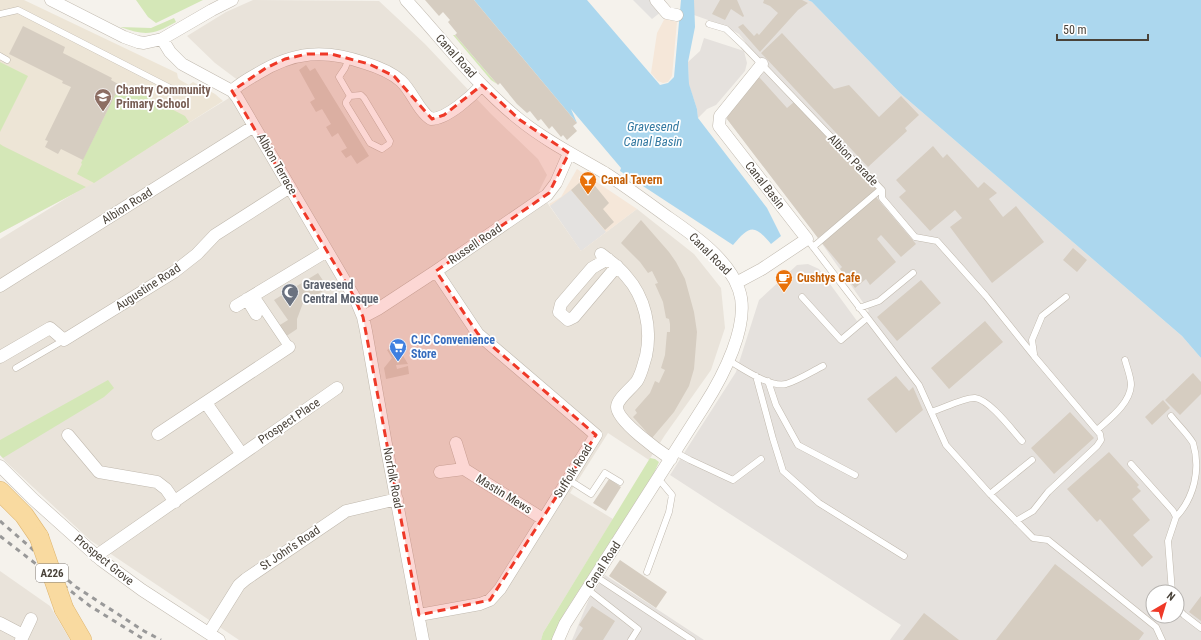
<svg xmlns="http://www.w3.org/2000/svg" width="1201" height="640" viewBox="0 0 1201 640" font-family="'Roboto Condensed',sans-serif">
  <style>
    .residential { fill: #e9e3da }
    .commercial { fill: #f5e7d9 }
    .industrial { fill: #e5e1dd; fill-rule: evenodd }
    .education { fill: #ede5d6 }
    .green { fill: #d4e7b7 }
    .parking { fill: #e4e2e0 }
    .water { fill: #acd7ee }
    .building { fill: #d6cdc1 }
    .lines { fill: none; stroke-linecap: round; stroke-linejoin: round }
    .service-casing { stroke: #c0b9ae; stroke-width: 7 }
    .pedestrian-casing { stroke: #c0b9ae; stroke-width: 10 }
    .minor-casing { stroke: #c0b9ae; stroke-width: 13 }
    .primary-casing { stroke: #dfb670; stroke-width: 20 }
    .service { stroke: #fff; stroke-width: 6 }
    .pedestrian { stroke: #fff; stroke-width: 9 }
    .minor { stroke: #fff; stroke-width: 12 }
    .primary { stroke: #f9daa0; stroke-width: 19 }
    .rail { stroke: #999; stroke-width: 3; stroke-dasharray: 5 5; stroke-linecap: butt }
    .primary-bridge-casing { stroke: #dfb670; stroke-width: 20; stroke-linecap: butt }
    .primary-bridge { stroke: #f9daa0; stroke-width: 19 }
    .marked { fill: #ef3928; fill-opacity: 0.2; stroke: #ef3928; stroke-width: 3; stroke-dasharray: 8 5; stroke-linejoin: round }
    .labels { text-anchor: middle; stroke-width: 3.5; stroke-linejoin: round; paint-order: stroke }
    .shield { fill: #fff; stroke: #807b74; stroke-width: 1 }
    .shield-label { font-size: 11px; font-weight: bold; fill: #494239 }
    .street-label { font-size: 12px; fill: #494239; stroke: #fff }
    .education-label { font-size: 12px; font-weight: bold; fill: #785e54; stroke: #fff; text-anchor: start }
    .food-label { font-size: 12px; font-weight: bold; fill: #c56008; stroke: #fff; text-anchor: start }
    .worship-label { font-size: 12px; font-weight: bold; fill: #5b616d; stroke: #fff; text-anchor: start }
    .shop-label { font-size: 12px; font-weight: bold; fill: #366cbe; stroke: #fff; text-anchor: start }
    .water-label { font-size: 13px; font-style: italic; fill: #3379a1; stroke: #fff }
  </style>
  <rect width="100%" height="100%" fill="#f5f2ec"/>
  <path class="residential" d="M253,0L379,1L425,44L491,114L538,159L547,175L539,191L581,251L637,209L694,254L721,288L725,328L711,370L665,435L649,460L608,433L570,493L613,519L543,633L541,640H239L90,540L6,462L0,455V239L247,87L215,63L187,36L226,12Z
    M0,571L50,606L70,640H0Z"/>
  <path class="commercial" d="M665,18L677,22L672,76L668,82L663,83L658,81L651,73L657,33Z
    M577,169L637,209L581,251L549,204L561,197Z"/>
  <path class="industrial" d="M694,0H808L812,2L900,93L1182,336L1201,358V640H890L901,625L670,475L736,372L759,300L797,265L808,264L819,269L857,321L869,311L818,238L727,119L728,113L736,102L767,69L739,34L722,25L694,15ZM1153,592H1177V616H1153Z
    M704,38L744,51L747,63L745,71L716,105L707,109L698,118L697,109L689,85L688,62L700,51Z
    M605,575L704,640H572L589,599Z"/>
  <path class="education" d="M0,0H24L177,73L178,78L180,80L189,85L193,82L215,94L223,101L94,183L0,233Z"/>
  <path class="green" d="M136,0H203L156,23L148,17Z
    M174,18L176,22C153,35 146,36 120,27L151,28Z
    M453,35H455L497,84L491,80Z
    M0,62L28,76L0,132Z
    M121,83L185,116L189,122L94,183L77,174L82,164L81,163Z
    M0,144L3,146L86,187L0,233Z
    M108,380L114,388L104,397L3,458L0,455V440Z
    M650,458L655,459L659,462L654,473L565,612L552,640H541L543,633Z"/>
  <path class="parking" d="M633,0H651L662,11L652,19Z
    M571,190L606,232L581,251L550,206Z"/>
  <path class="water" d="M474,0H587L660,85L668,83L674,77L681,0H694L695,27L688,62L689,84L697,109L698,118L767,208L781,236L771,244C754,224 750,225 733,245L620,171L621,168L571,109L577,123Z
    M808,0H1201V358L1182,336L900,93L812,2Z"/>
  <path class="building" d="M425,0H474L577,123L573,126L577,131L567,140L563,135L561,137L552,126L549,129L541,119L538,121L530,111L527,113L517,104L500,83L498,85L455,35L457,33L448,22L450,20L443,12L439,16Z
    M720,0H737L744,16L743,17L731,9L725,20L712,14Z
    M764,0H802L808,3L798,10L760,52L738,27L743,24L754,36L757,33L759,35L778,13L770,6L763,3Z
    M23,26L65,47L63,53L112,78L111,80L120,85L83,160L61,149L58,154L45,147L48,141L45,140L71,87L62,83L63,81L9,54Z
    M782,33L834,89L849,85L879,117L901,96L919,115L905,128L907,131L868,167L761,53Z
    M306,65L310,71L315,68L369,156L357,164L351,155L346,158L341,151L347,148L338,133L332,137L326,127L331,124L322,109L316,112L310,102L315,99L299,70Z
    M759,77L787,108L794,102L878,189L818,238L727,119L728,113Z
    M933,146L943,158L947,154L978,188L984,182L997,193L989,199L1003,217L1016,206L1044,242L992,283L950,227L962,218L955,210L930,231L899,197L906,191L896,180Z
    M587,176L609,203L603,209L614,222L605,230L571,190Z
    M876,197L916,244L901,257L881,235L877,239L896,262L870,285L866,279L855,288L840,269L842,267L822,243Z
    M641,220L669,252L676,262L685,279L694,312L697,332L694,369L689,386L674,412L652,438L633,417L637,413L635,410L650,393L655,381L659,383L665,370L661,368L665,355L667,332H670V324L669,319L666,318L663,302L655,284L658,283L652,271L648,273L640,262L621,243Z
    M1073,248L1087,260L1077,272L1063,260Z
    M318,273L328,288L303,303L297,319V329L282,339L275,328L288,320L274,300Z
    M921,280L941,303L897,341L877,317Z
    M985,321L1003,342L949,389L931,368Z
    M396,344L408,364L396,365L397,369L408,366L409,374L386,379L384,368L392,358L387,350Z
    M1193,373L1201,382V394L1180,415L1165,400Z
    M896,376L909,391L913,387L923,410L896,433L867,399Z
    M1163,400L1170,408L1152,425L1145,417Z
    M1070,412L1094,438L1054,474L1031,448Z
    M1109,452L1139,485L1137,487L1141,491L1132,499L1150,520L1133,535L1153,557L1142,567L1100,519L1097,522L1067,489Z
    M609,479L621,487L606,511L593,503Z
    M620,560L667,592L656,608L609,576Z
    M1055,564L1144,633L1139,640H996Z
    M1201,596V621L1189,612Z
    M592,606L615,621L603,640H575L583,628L579,625Z
    M924,613L959,640H903Z"/>
  <g class="lines">
    <g class="service-casing">
      <path id="service" d="M0,14L18,10L178,92
        M709,24L726,29L743,45L882,190V198L915,237L937,241L986,296L1034,356L1100,434L1101,440L1097,446L1048,492L1033,511L1016,521
        M0,56L7,60
        M349,58L345,68L339,77L350,96
        M361,95L364,98L390,141L389,144L382,149L370,143L346,104V102L350,96Z
        M807,239L919,385L946,445L990,494L1033,538L1048,540L1156,627L1162,640
        M813,247L881,189
        M802,297L841,340L867,318
        M859,308L879,301L913,273
        M1034,354L1032,340L1042,316L1066,297
        M728,360C742,368 770,388 786,384C799,380 811,372 823,366
        M16,368L64,340
        M756,376L773,439L783,471L819,503L904,556
        M768,381L776,405L798,445L855,475
        M931,412C941,409 966,397 975,398C990,400 1012,430 1022,441
        M1171,416C1178,425 1187,433 1193,443C1201,469 1194,498 1176,517
        M1097,430C1109,419 1130,404 1131,385C1131,377 1127,368 1125,360
        M675,452L690,460L733,480L761,459
        M1131,464L1173,511L1176,517L1168,541L1172,592
        M569,480L591,494L605,473L620,482
        M990,494L1032,460
        M647,572L669,512L672,495L662,483L658,479
        M595,576L692,640
        M587,589L638,629L631,640
        M1177,608L1184,615L1201,628"/>
    </g>
    <g class="pedestrian-casing">
      <path id="pedestrian" d="M254,295L289,347"/>
    </g>
    <g class="minor-casing">
      <path id="minor" d="M51,0L124,37L138,42L144,43L162,39L212,10L232,0
        M406,0C443,40 477,86 520,120C546,141 576,156 605,173C627,187 648,203 669,218C695,236 729,260 739,290C751,324 722,378 704,406L565,624L558,640
        M656,0L667,13L677,15
        M162,39L170,52L182,64L232,91L237,97L356,300L363,317L366,331L387,450L423,640
        M232,91C239,84 248,79 257,74C294,51 325,49 365,63C378,67 391,72 401,81C412,91 419,112 431,119C447,119 472,96 482,85
        M601,254C610,261 619,267 626,276C645,297 652,328 646,356C643,365 642,373 637,381C632,388 617,399 617,407C617,421 659,451 671,459
        M608,259L597,265L592,268L561,304L559,312L568,320L574,317L617,266
        M736,283L762,269L807,239L719,126L720,116L762,64
        M0,286L254,126
        M247,299L256,314
        M236,306L327,251
        M363,317L378,309L436,271L547,195L556,183L569,153
        M0,357L50,328L64,340L174,272L197,254L215,235L290,187
        M206,403L241,453
        M158,434L289,347
        M68,435L99,472L157,482L166,489L175,502
        M0,466L33,499L101,560L142,590L219,640
        M464,469L543,519
        M440,472L464,469L456,443
        M96,556L337,388
        M419,615L480,604L490,600L500,589L596,435L478,334L436,271
        M0,623L23,635
        M209,633L239,585L246,579L346,511L397,499
        M21,640L31,619"/>
    </g>
    <g class="primary-casing">
      <path id="primary" d="M0,491L24,515L39,537
        M64,609L82,640"/>
    </g>
    <use href="#service" class="service"/>
    <use href="#pedestrian" class="pedestrian"/>
    <use href="#minor" class="minor"/>
    <use href="#primary" class="primary"/>
    <path class="rail" d="M0,521L76,587L144,631L161,640
      M0,536L90,606L145,640"/>
    <g class="primary-bridge-casing">
      <path id="primary-bridge" d="M39,537L64,609"/>
    </g>
    <use href="#primary-bridge" class="primary-bridge"/>
  </g>
  <path class="marked" d="M307,54H331L369,64L394,76L432,119L444,115L482,85L520,120L569,153L549,193L436,271L478,334L596,435L490,600L419,615L363,317L353,295L232,91L266,68L285,59Z"/>
  <defs>
    <g id="school-pin" transform="scale(0.9)"><path d="M0 17L-7.5 6A9.5 9.5 0 1 1 7.5 6Z" fill="#8d6e63" stroke="#fff"/><path d="M0-5L7-2L0 1L-7-2ZM-4 1L0 2.5L4 1V4Q0 6-4 4Z" fill="#fff"/></g>
    <g id="bar-pin" transform="scale(0.9)"><path d="M0 17L-7.5 6A9.5 9.5 0 1 1 7.5 6Z" fill="#e8710a" stroke="#fff"/><path d="M-6-5H6L.8 .8V4.5H3.5V6h-7V4.5H-.8V.8Z" fill="#fff"/></g>
    <g id="cafe-pin" transform="scale(0.9)"><path d="M0 17L-7.5 6A9.5 9.5 0 1 1 7.5 6Z" fill="#e8710a" stroke="#fff"/><path d="M-5.5-4.5H6V0H3Q3 3.5 0 3.5H-2.5Q-5.5 3.5-5.5 0ZM3-3.2v2h1.7v-2ZM-6 4.5H4V6H-6Z" fill="#fff"/></g>
    <g id="mosque-pin" transform="scale(0.9)"><path d="M0 17L-7.5 6A9.5 9.5 0 1 1 7.5 6Z" fill="#6b7280" stroke="#fff"/><path d="M3.5-4.9A6 6 0 1 0 3.5 4.9A5 5 0 1 1 3.5-4.9Z" fill="#fff"/></g>
    <g id="supermarket-pin" transform="scale(0.9)"><path d="M0 17L-7.5 6A9.5 9.5 0 1 1 7.5 6Z" fill="#3f7fe0" stroke="#fff"/><path d="M-6-5.5h2.5l.6 2H6L4.5 2H-2.5L-4.4-4H-6ZM-1.5 3.2a1.3 1.3 0 1 0 .1 0ZM3 3.2a1.3 1.3 0 1 0 .1 0Z" fill="#fff"/></g>
  </defs>
  <g fill-rule="evenodd">
    <use href="#school-pin" x="103" y="97"/>
    <use href="#bar-pin" x="588" y="180"/>
    <use href="#cafe-pin" x="784" y="278"/>
    <use href="#mosque-pin" x="290" y="292"/>
    <use href="#supermarket-pin" x="398" y="347"/>
  </g>
  <g class="labels">
    <rect class="shield" x="36" y="564" width="32" height="18" rx="3"/>
    <g class="shield-label">
      <text x="52" y="577">A226</text>
    </g>
    <g class="street-label">
      <text transform="translate(456 56) rotate(48)" y="4">Canal Road</text>
      <text transform="translate(853 160) rotate(46)" y="4">Albion Parade</text>
      <text transform="translate(277 164) rotate(60)" y="4">Albion Terrace</text>
      <text transform="translate(765 185) rotate(52)" y="4">Canal Basin</text>
      <text transform="translate(127 206) rotate(-32)" y="4">Albion Road</text>
      <text transform="translate(475 244) rotate(-34)" y="4">Russell Road</text>
      <text transform="translate(710 254) rotate(45)" y="4">Canal Road</text>
      <text transform="translate(148 287) rotate(-33)" y="4">Augustine Road</text>
      <text transform="translate(289 421) rotate(-34)" y="4">Prospect Place</text>
      <text transform="translate(573 471) rotate(-58)" y="4">Suffolk Road</text>
      <text transform="translate(393 478) rotate(79)" y="4">Norfolk Road</text>
      <text transform="translate(504 494) rotate(32)" y="4">Mastin Mews</text>
      <text transform="translate(290 548) rotate(-34)" y="4">St John's Road</text>
      <text transform="translate(104 560) rotate(39)" y="4">Prospect Grove</text>
      <text transform="translate(603 565) rotate(-57)" y="4">Canal Road</text>
    </g>
    <g class="education-label">
      <text x="116" y="94">Chantry Community<tspan x="116" dy="14">Primary School</tspan></text>
    </g>
    <g class="food-label">
      <text x="601" y="184">Canal Tavern</text>
      <text x="797" y="282">Cushtys Cafe</text>
    </g>
    <g class="worship-label">
      <text x="303" y="289">Gravesend<tspan x="303" dy="14">Central Mosque</tspan></text>
    </g>
    <g class="shop-label">
      <text x="411" y="344">CJC Convenience<tspan x="411" dy="14">Store</tspan></text>
    </g>
    <g class="water-label">
      <text x="653" y="131">Gravesend<tspan x="653" dy="15">Canal Basin</tspan></text>
    </g>
  </g>
  <g transform="translate(1165 604) rotate(38)"><circle r="19" fill="#ffffff" stroke="#b6b3b0"/>
  <path d="M0-3L7 15L0 10L-7 15Z" fill="#ef3928"/>
  <text y="-6" font-size="11" font-weight="bold" text-anchor="middle" fill="#494239">N</text>
  </g>
  <path d="M1057 34v6h91v-6" fill="none" stroke="#494239" stroke-width="2"/>
  <text x="1063" y="34" font-size="12" fill="#494239" stroke="#ffffff" stroke-width="3" paint-order="stroke">50 m</text>
</svg>
